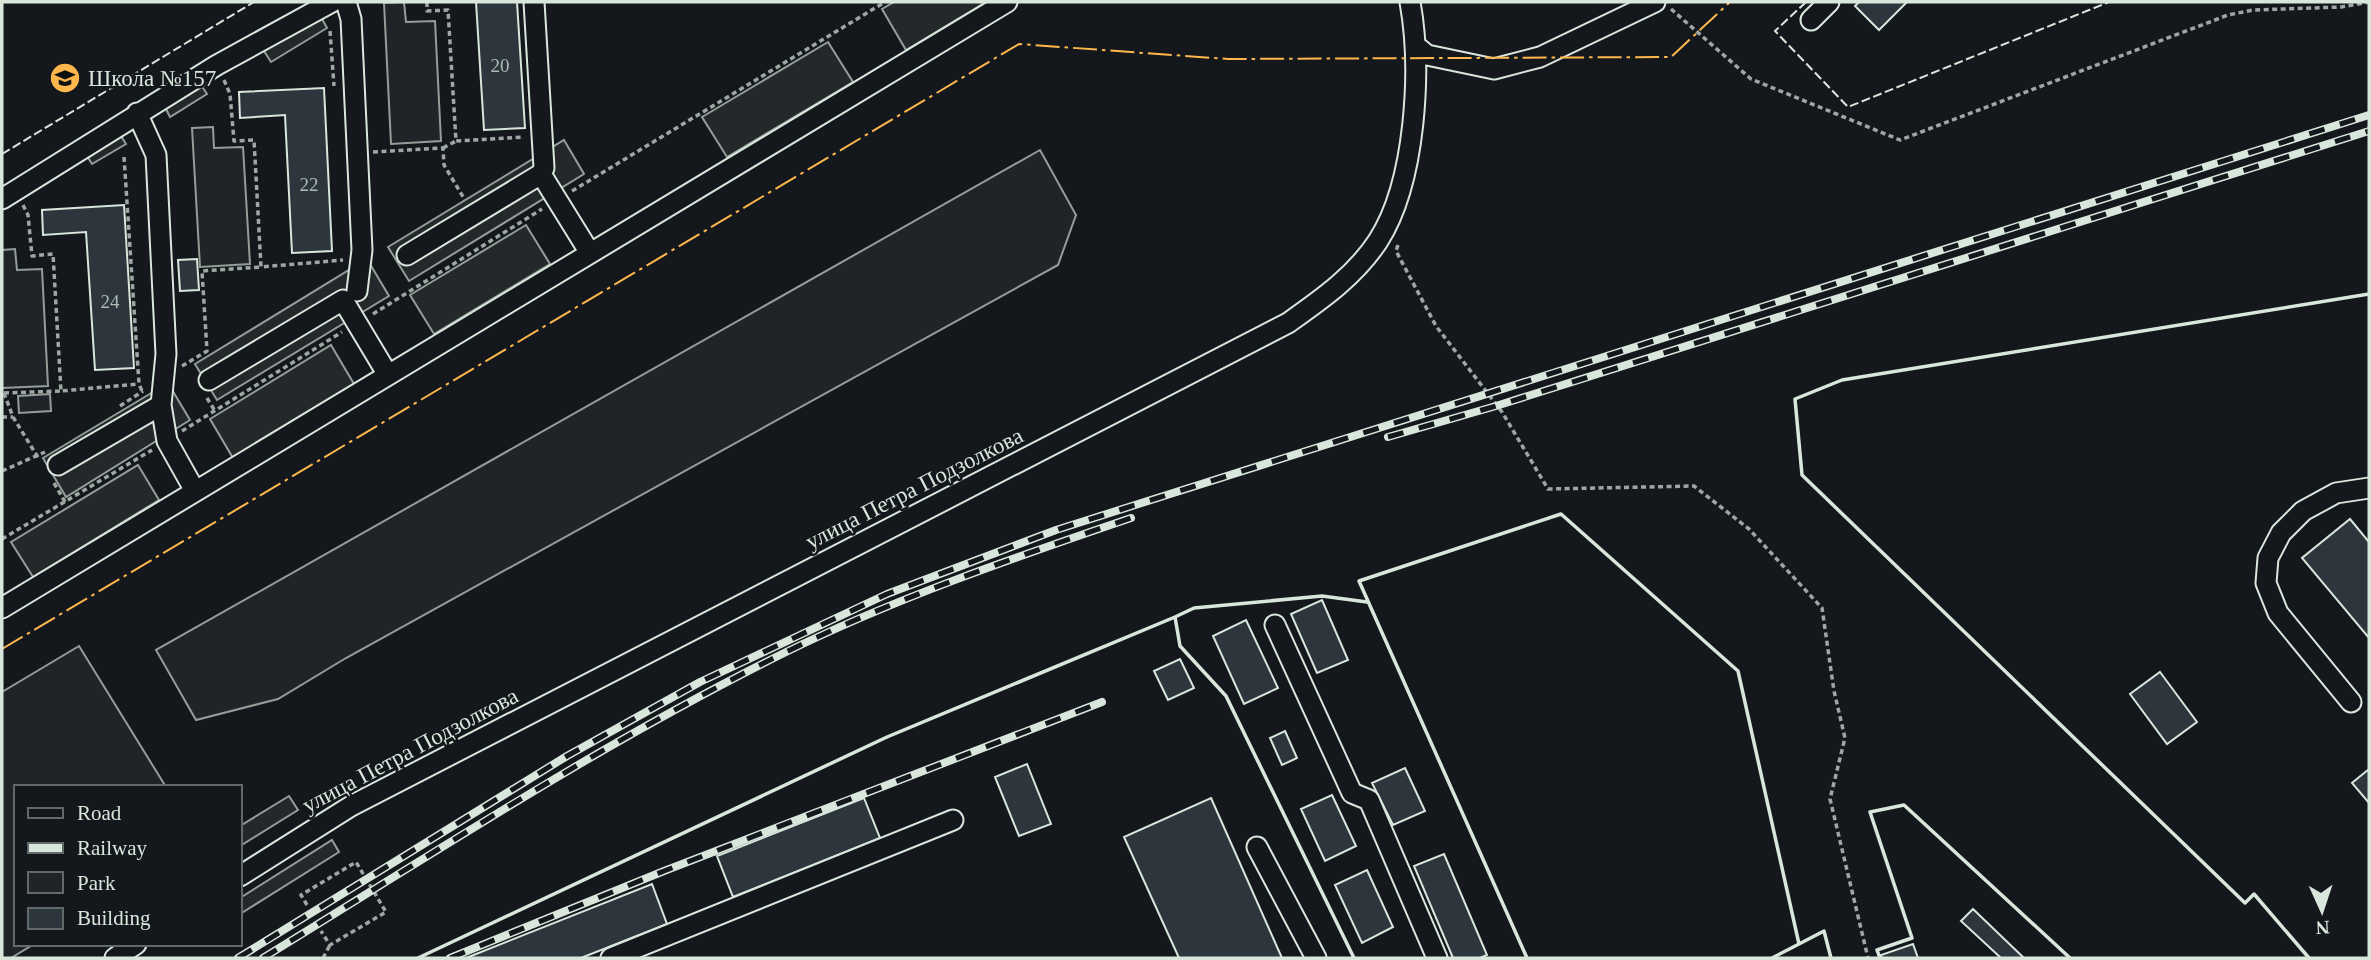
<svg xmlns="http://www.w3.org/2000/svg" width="2371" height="960" viewBox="0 0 2371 960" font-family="'Times New Roman',serif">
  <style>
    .green { fill: #202428; stroke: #939e99; stroke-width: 2 }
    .parking { fill: #24282b; stroke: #939e99; stroke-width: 2 }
    .building { fill: #2c363c; stroke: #d8e6dc; stroke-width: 2 }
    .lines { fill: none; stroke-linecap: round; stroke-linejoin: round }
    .minor-casing { stroke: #d8e6dc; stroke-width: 23 }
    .path { stroke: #9da8a2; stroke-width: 3.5; stroke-dasharray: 5 3.5; stroke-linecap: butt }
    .minor { stroke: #14181c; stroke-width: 19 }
    .rail-casing { stroke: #d8e6dc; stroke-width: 8 }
    .rail { stroke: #14181c; stroke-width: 5; stroke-dasharray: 16; stroke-linecap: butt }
    .fence { stroke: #d8e6dc; stroke-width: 2; stroke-dasharray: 9 3.5; stroke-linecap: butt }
    .wall { stroke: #d8e6dc; stroke-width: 3.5 }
    .power { stroke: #ffb74d; stroke-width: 2; stroke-dasharray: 24 5 3.5 5; stroke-linecap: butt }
    .labels { text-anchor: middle; stroke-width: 5; stroke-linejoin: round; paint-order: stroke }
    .number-label { font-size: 19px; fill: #adbab4 }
    .poi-label { font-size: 23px; fill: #d8e6dc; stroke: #14181c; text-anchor: start }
    .street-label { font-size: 23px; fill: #d8e6dc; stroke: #14181c }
  </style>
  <rect width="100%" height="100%" fill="#14181c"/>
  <path class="green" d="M404,2L406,22L435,21L441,141L391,144L384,3Z
    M213,127L214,148L243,147L250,264L200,267L192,128Z
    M1040,150L1076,215L1058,265L346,658L278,699L196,720L156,650Z
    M15,249L17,270L42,269L48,386L2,388V250Z
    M50,394L51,411L19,413L18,396Z
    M79,646L166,787H16V944H34L11,958H2V692Z"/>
  <path class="parking" d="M894,2H986L906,50L882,9Z
    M321,17L327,28L271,62L264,51Z
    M828,42L853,82L727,157L702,117Z
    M201,85L207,94L170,117L165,107Z
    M121,136L126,144L92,164L87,156Z
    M564,140L584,174L409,281L388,247Z
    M526,225L550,264L434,334L410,295Z
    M367,259L389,296L217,400L195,364Z
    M331,345L354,384L233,458L210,419Z
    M168,383L190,420L66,497L43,458Z
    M138,465L159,500L33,577L11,542Z
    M289,796L298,810L240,846V826Z
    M332,840L339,852L240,914V898Z"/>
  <path class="building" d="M476,2H517L525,128L484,130Z
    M1859,2H1907L1879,30L1855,6Z
    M324,88L332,251L292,253L285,115L240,118L239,92Z
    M124,205L134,368L95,370L86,232L43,235L42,210Z
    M197,259L199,290L180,291L178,260Z
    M2350,519L2369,542V638L2302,558Z
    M1322,600L1348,660L1317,673L1291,614Z
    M1246,620L1278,688L1244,704L1213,636Z
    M1180,659L1194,688L1168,700L1154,671Z
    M2160,672L2197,722L2167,744L2130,694Z
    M1285,731L1297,758L1282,765L1270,738Z
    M1027,764L1051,824L1019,836L995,777Z
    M1405,768L1425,811L1393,825L1372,783Z
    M2369,769V803L2352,783Z
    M1332,795L1356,846L1325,861L1301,809Z
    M864,798L880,838L733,897L717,856Z
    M1211,798L1282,958H1179L1124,837Z
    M1444,854L1487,955L1480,958H1453L1414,866Z
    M1367,870L1393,927L1362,943L1335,885Z
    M652,884L667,924L581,958H466Z
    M1973,909L2024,958H2001L1961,921Z
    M1913,944L1918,958H1882L1881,955Z"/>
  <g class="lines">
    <g class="minor-casing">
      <path id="minor" d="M346,2L351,19L362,250L357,291
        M534,2L544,168L541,174
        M1811,20L1829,2
        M1415,45L1427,55L1494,69L1540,57L1655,2
        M137,113L156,155L166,354L161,405L167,441L195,491
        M2,199L217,65L332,2
        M407,255L541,174L590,253
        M209,380L343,300L388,375
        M58,465L161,405
        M2,608L1007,2
        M1275,625L1352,793L1369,800L1437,958
        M2351,702L2278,613L2266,583L2268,558L2281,533L2303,511L2336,493L2369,488
        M1257,847L1316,958
        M240,876L351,806L1288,323C1322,299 1355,276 1378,241C1416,182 1422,69 1410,2
        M115,958L136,944
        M611,958L953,820"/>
    </g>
    <path class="path" d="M427,2V11L448,10L456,141L523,137
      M1671,9L1751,79L1900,140L2228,15L2253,10L2341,7L2369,2
      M330,31L334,86
      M224,80L230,94L234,141L254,140L261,267L343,260
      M443,148L456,141
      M373,152L443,148L444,165L465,200
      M124,157L139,384L142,391
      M572,191L885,2
      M23,205L28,215L32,256L53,254L61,391L139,384
      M1398,245L1396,251L1436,326L1502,412L1548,489L1694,486L1749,529L1822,608L1834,691L1845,738L1830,799L1868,958
      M373,314L542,209
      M182,366L207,351L202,271L261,267
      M4,393L13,417L39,459
      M4,393L61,391
      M207,398L215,411
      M120,406L143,391
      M2,417H13
      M182,431L342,332
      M2,471L45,452
      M54,483L65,502
      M2,539L152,450
      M307,905L301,895L356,862L386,912L330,945L321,931
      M323,958L330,945"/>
    <use href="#minor" class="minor"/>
    <g class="rail-casing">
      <path id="rail" d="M1388,437L1496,406L2369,131
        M238,958L567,756L700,682L887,594L1056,530L2369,115
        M263,958C434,853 602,743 782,654C893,599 1013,558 1131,518
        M450,958L664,871L1102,702"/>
    </g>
    <use href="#rail" class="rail"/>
    <path class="fence" d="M1806,2L1775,31L1848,107L2109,2
      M2,154L254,2"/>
    <path class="wall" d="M1175,617L1194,608L1322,596L1367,602
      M1799,944L1824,931L1831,958
      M418,958L887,737L1175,617L1180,646L1226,696L1354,958
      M1527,958L1359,581L1561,514L1738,671L1799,944L1772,958
      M1880,958L1877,950L1912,938L1870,812L1904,805L2070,958
      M2309,958L2254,894L2245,903L1802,475L1795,399L1842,380L2369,294"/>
    <path class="power" d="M2,649L1019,44L1228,59L1671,57L1730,2"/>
  </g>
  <defs>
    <g id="school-disc" transform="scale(1.575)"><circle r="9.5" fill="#ffb74d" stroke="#14181c"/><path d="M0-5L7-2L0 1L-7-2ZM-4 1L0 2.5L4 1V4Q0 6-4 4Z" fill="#111"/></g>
  </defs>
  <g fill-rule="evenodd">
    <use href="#school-disc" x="65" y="78"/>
  </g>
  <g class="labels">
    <g class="number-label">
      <text x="500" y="72">20</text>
      <text x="309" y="191">22</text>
      <text x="110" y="308">24</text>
    </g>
    <g class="poi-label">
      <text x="88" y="86">Школа №157</text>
    </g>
    <g class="street-label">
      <text transform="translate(914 488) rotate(-27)" y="8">улица Петра Подзолкова</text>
      <text transform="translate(410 750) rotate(-28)" y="8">улица Петра Подзолкова</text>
    </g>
  </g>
  <rect width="2371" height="960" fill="none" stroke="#d8e6dc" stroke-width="7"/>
  <rect x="14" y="785" width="228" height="161" fill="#14181c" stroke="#626a69" stroke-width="2"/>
  <rect x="28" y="808" width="35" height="10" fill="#14181c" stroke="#626a69" stroke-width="2"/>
  <text x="77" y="820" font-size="21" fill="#d8e6dc">Road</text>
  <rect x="28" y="843" width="35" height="10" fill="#d8e6dc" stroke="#626a69" stroke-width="2"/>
  <text x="77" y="855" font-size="21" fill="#d8e6dc">Railway</text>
  <rect x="28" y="872" width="35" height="21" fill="#202428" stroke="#626a69" stroke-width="2"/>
  <text x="77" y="890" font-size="21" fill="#d8e6dc">Park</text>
  <rect x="28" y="908" width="35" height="21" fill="#2c363c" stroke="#626a69" stroke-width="2"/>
  <text x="77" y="925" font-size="21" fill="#d8e6dc">Building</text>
  <g transform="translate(2322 911) rotate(177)" stroke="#14181c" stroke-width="5" paint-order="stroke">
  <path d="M0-5L12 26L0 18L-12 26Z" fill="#d8e6dc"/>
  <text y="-10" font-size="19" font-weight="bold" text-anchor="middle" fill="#d8e6dc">N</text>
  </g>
</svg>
